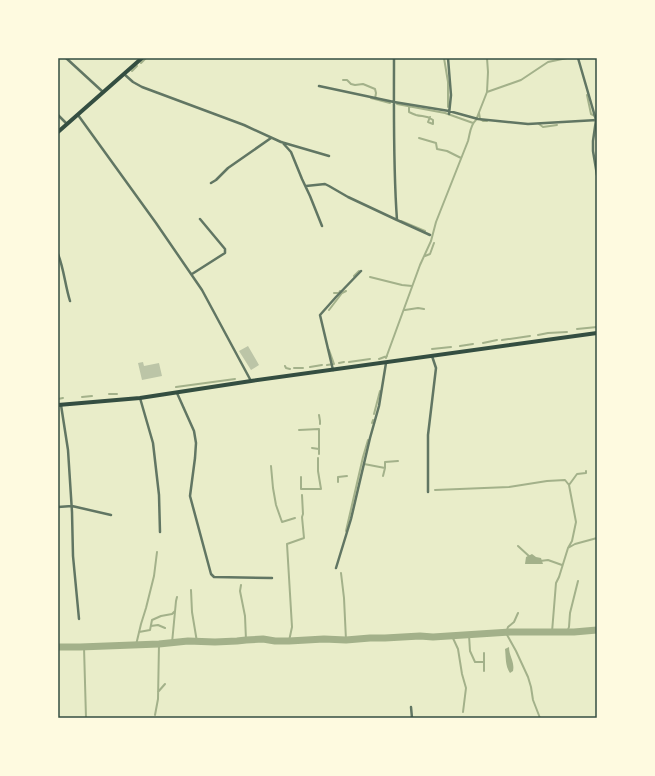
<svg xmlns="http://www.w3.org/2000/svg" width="655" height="776" viewBox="0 0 655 776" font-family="'Asap Condensed',sans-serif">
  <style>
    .water { fill: #a3b18a }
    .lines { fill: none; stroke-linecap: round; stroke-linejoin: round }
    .stream { stroke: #a3b18a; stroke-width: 2 }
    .canal { stroke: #a3b18a; stroke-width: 7 }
    .building { fill: #bcc5a7 }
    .minor { stroke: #617663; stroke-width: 2.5 }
    .secondary { stroke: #344e41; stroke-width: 4 }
    .primary { stroke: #344e41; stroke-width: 4 }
    .neatline { fill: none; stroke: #344e41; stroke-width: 1.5 }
  </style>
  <rect width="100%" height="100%" fill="#e9edc9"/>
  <path class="water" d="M532,554L536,557L541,558L543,564H525L526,557Z
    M509,647C509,656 515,662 513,671L510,673C505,666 506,657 505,649Z"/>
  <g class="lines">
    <path class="stream" d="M444,58L448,82V107
      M141,63L146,58
      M132,71L137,66
      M343,80H347L351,84L355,85L363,84L375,89L376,93L375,99
      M487,92L521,80L548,62L567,58
      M587,95L591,114L595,116
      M371,98L390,103
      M397,104L445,113L473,123
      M409,107V112C411,113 413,114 416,115C423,117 426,115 433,120V124L428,122L430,117
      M479,113L480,119L483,121H487
      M539,124L543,127L557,125
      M419,138L436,143L437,149L447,151L461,158
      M401,221L425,231
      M425,256L430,254L434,243
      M354,276L359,271
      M370,277L402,285L412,286
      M334,293H339L340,291
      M329,310L342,293L346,291
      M405,310L418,308L424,309
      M577,329L597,327
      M538,335L548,333L567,332
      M502,340L530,336
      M483,343L497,340
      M460,346L473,344
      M432,349L451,347
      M386,358L420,265L431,241L436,222L468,141C470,134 470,125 476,120L487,92L488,72L487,58
      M379,359L387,356
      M349,362L370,359
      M339,363L344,362
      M327,365L334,364L329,350
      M285,366L286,368L290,369
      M310,367L322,365
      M294,368H303
      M176,387L235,379
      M109,394H117
      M82,397L92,396
      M58,399L63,398
      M374,414L380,391
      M319,415L320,421V424
      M372,423L373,420
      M299,430L319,429V454
      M312,448L319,449
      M364,464L385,468V462L398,461
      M271,466L273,488L276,505L282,522L295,518
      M383,476L385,468
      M301,477V489H321L318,471V458
      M338,482V477L347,476
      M435,490L509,487L547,481L565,480L569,485
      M346,531L363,457L368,440
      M518,546L530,557
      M568,548L575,544L597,538
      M540,561L548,560L562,565
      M341,573L344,598L346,640
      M241,585L240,591L245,616L246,640
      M191,590L192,612L197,642
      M518,613L514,622L508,627L506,633L516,651L528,677L531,687L533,700L540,718
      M151,626L158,625L165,628
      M139,632L150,630L152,620L161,616L172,614L175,611
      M552,632L556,583L559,577L568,548L572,541L576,522L569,485L577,474L586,473V471
      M567,632L569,627L570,613L578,581
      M469,635L470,651L475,662H484V653
      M452,636L458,649L462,674L466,688L463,712
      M289,641L292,627L287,544L304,538L302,517L303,514L302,495
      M172,643L176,601L177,597
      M136,645L141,624L146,608L154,576L157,552
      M84,647L86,718
      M484,662V671
      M158,692L165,684
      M155,715L158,699L159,644"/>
    <path class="canal" d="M58,647H80L159,644L188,641L215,642L237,641L246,640L263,639L275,641H289L324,639L346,640L370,638H385L420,636L433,637L510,632H574L597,630"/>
  </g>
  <path class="building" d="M248,346L259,365L251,370L239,351Z
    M143,362L144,366L159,363L162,376L142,380L138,363Z"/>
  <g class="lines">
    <path class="minor" d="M66,58L103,92
      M394,58C394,112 393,166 397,220L430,235
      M448,58L451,95L449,114
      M578,58L596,120L593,141V151L597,175
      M124,74L133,82L142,87L244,125L281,142L329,156
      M319,86L394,102L449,111L478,119L528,124L597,120
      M58,115L67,124
      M78,115L156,223L202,290L251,381
      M282,142L291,152L302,179L310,196L322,226
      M211,183L216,180L228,168L271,138
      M306,186L325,184L329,186L348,197L397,220
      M58,254C64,269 65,285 70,301
      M192,274L225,253V249L200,219
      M333,370L320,315L336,297L361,271
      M177,393L194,431L196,443L195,458L190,496L211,574L214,577L272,578
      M140,398L153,443L159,495L160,532
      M61,405L68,450L72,512L73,556L79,619
      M428,492V435L436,368L432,356
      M58,507L72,506L111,515
      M336,568L351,519L370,438L379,406L386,363
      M411,707L412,718"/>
    <path class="secondary" d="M58,132L142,58"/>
    <path class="primary" d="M58,405L140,398L251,381L597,333"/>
  </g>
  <rect width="655" height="776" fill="none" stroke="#fefae0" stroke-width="118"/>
  <rect x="59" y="59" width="537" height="658" class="neatline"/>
</svg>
